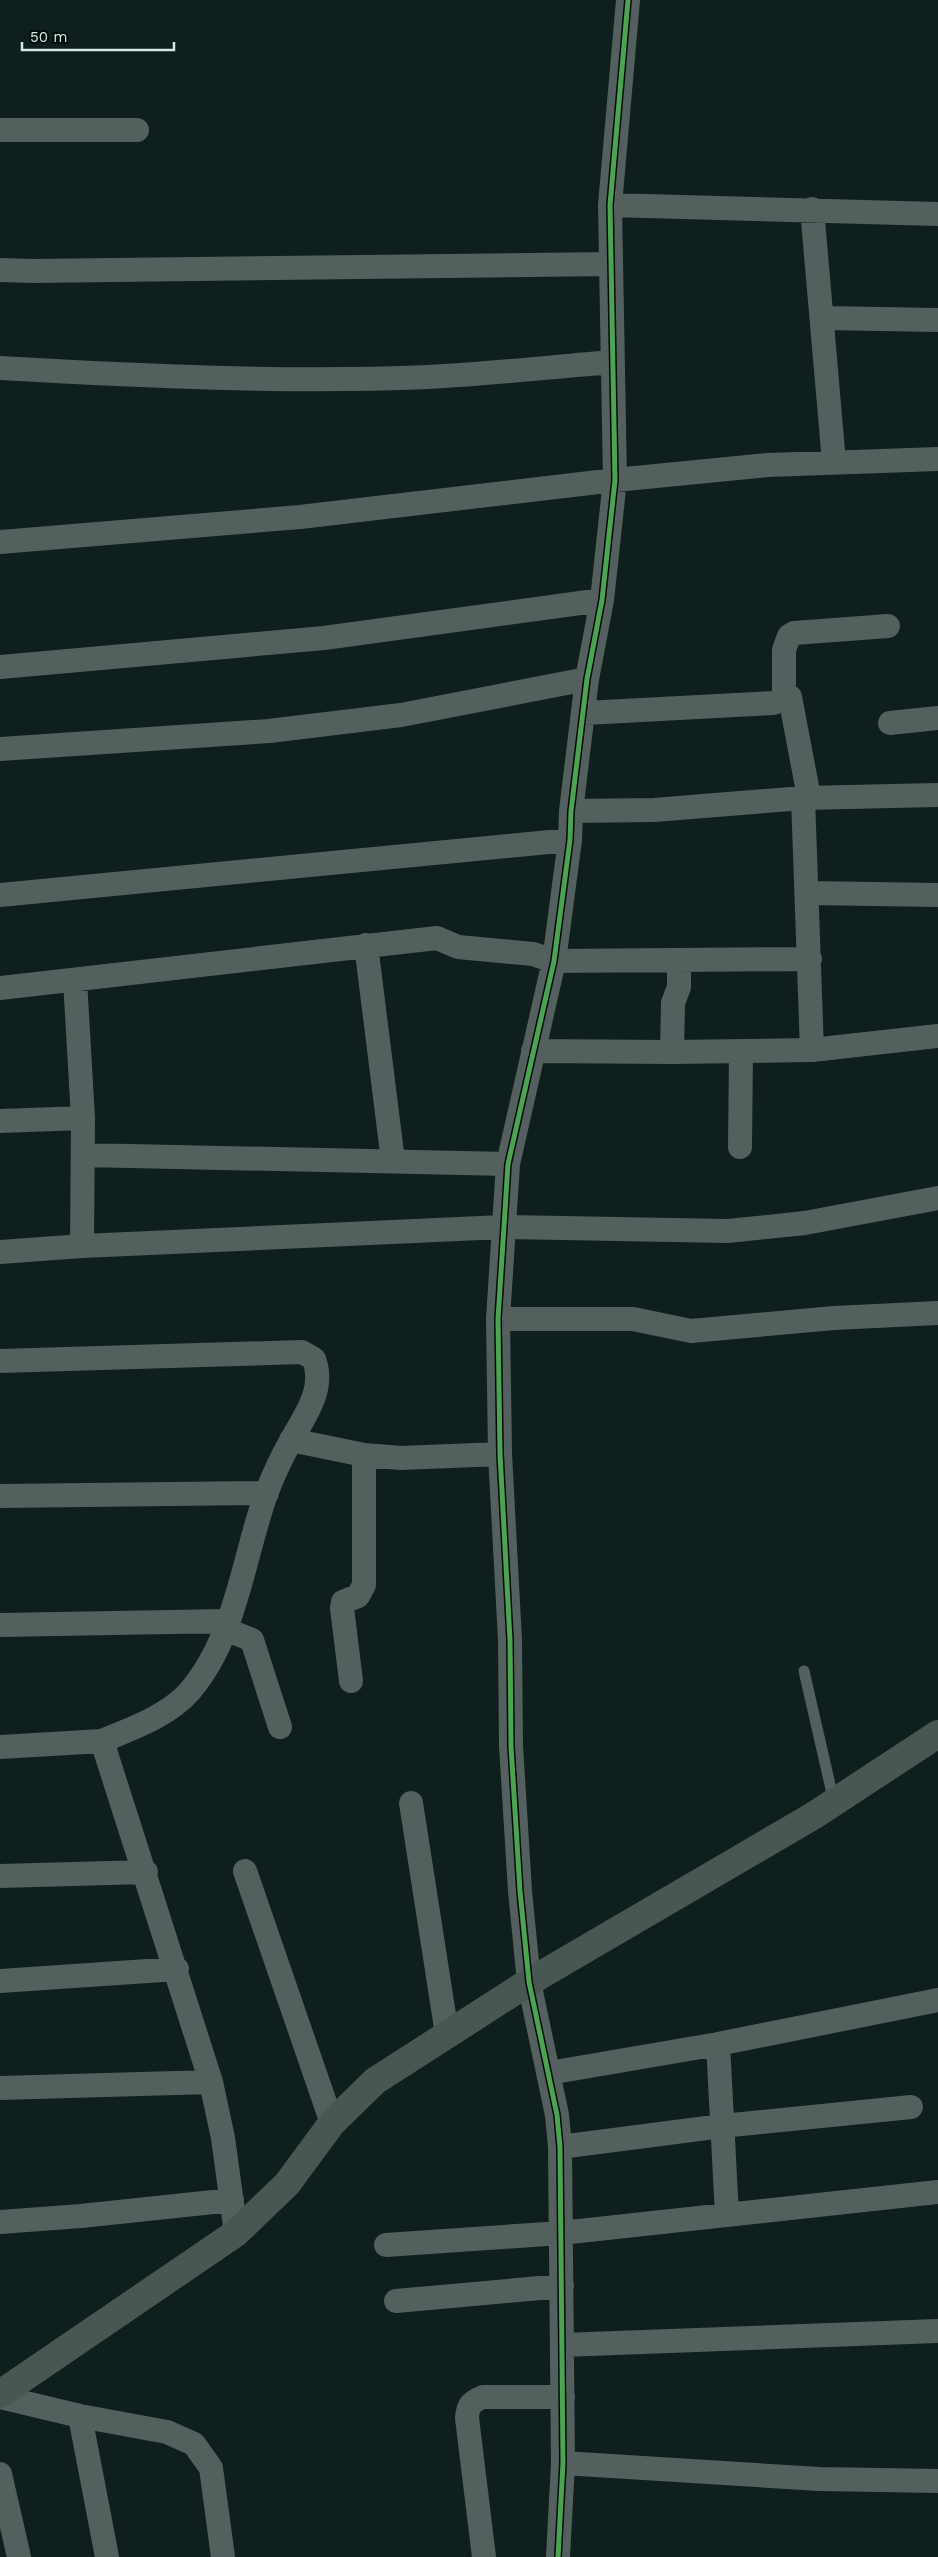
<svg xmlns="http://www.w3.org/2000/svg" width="938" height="2557" viewBox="0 0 938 2557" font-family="'Work Sans',sans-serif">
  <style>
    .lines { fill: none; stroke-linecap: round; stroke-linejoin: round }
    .lane { stroke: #54605d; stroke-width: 11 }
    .street { stroke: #54605d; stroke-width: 24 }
    .secondary { stroke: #495753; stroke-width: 28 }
    .cycleway-casing { stroke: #030d0a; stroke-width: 8 }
    .cycleway { stroke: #4ca352; stroke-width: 5 }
  </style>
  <rect width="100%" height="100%" fill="#0f1f1d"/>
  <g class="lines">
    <path class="lane" d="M804,1671L834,1802"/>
    <path class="street" d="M0,130H137
      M610,205L938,214
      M812,209L834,462
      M0,270L32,271L611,264
      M822,318L938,320
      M0,368C143,376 285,383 428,377C489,374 551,367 612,362
      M0,542L300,517L615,480L768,465L938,459
      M0,667L324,638L602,600
      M790,697L809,797L803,798L812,1050
      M585,713L773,703L780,701L784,695V650L789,636L794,633L888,626
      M890,723L938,718
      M0,749L269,731L401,715L587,679
      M571,811L654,810L803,798L938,795
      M808,893L938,895
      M0,895L570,840
      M366,945L393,1161
      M75,980L83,1118L82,1246
      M0,988L437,938L458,947L533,954L554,961L810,959
      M533,1051L672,1052L812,1050L938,1036
      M672,1052L673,1003L679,987V960
      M0,1121L83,1118
      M740,1147L741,1051
      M83,1155L508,1164
      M0,1252L82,1246L503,1227L728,1231L805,1223L938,1198
      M498,1319H633L691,1331L834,1318L938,1313
      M0,1361L302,1352L314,1359C325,1389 306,1414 292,1439C282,1456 273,1476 266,1494C243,1559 236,1637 190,1691C168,1716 133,1728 102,1741L211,2082L223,2138L236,2233
      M291,1440L364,1455L401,1458L500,1454
      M0,1496L267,1493
      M0,1625L228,1621
      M225,1629L252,1640L280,1727
      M351,1681L342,1608L343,1602L358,1596L364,1585V1455
      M0,1747L102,1741
      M411,1803L447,2034
      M245,1871L332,2123
      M0,1876L146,1872
      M0,1981L177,1969
      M718,2044L727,2215
      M549,2073L718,2044L938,2000
      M0,2088L211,2082
      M560,2147L722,2126L911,2107
      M0,2222L81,2216L232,2200
      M386,2245L561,2233L938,2192
      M396,2301L562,2286
      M562,2345L938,2331
      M0,2397L80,2416L167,2432L194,2444L211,2468L223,2557
      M80,2416L107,2557
      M563,2463L819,2479L938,2481
      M0,2474L19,2557
      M484,2557L467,2418C468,2405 471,2402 483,2397H563
      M558,2557L563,2463L560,2147L557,2115L529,1982L520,1891L511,1746L510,1640L500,1454L498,1319L508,1164L554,961L570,840L571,811L587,679L602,600L615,480L610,205L628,0"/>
    <path class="secondary" d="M0,2394L236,2233L287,2184L332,2123L375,2081L529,1982L813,1816L938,1734"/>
    <g class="cycleway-casing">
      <path id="cycleway" d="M558,2557L563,2463L560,2147L557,2115L529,1982L520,1891L511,1746L510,1640L500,1454L498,1319L508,1164L554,961L570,840L571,811L587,679L602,600L615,480L610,205L628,0"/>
    </g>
    <use href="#cycleway" class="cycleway"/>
  </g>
  <path d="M22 42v8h152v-8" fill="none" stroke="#d7e8e3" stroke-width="2.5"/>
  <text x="30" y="42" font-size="15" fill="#d7e8e3" stroke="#030d0a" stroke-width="4" paint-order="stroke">50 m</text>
</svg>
